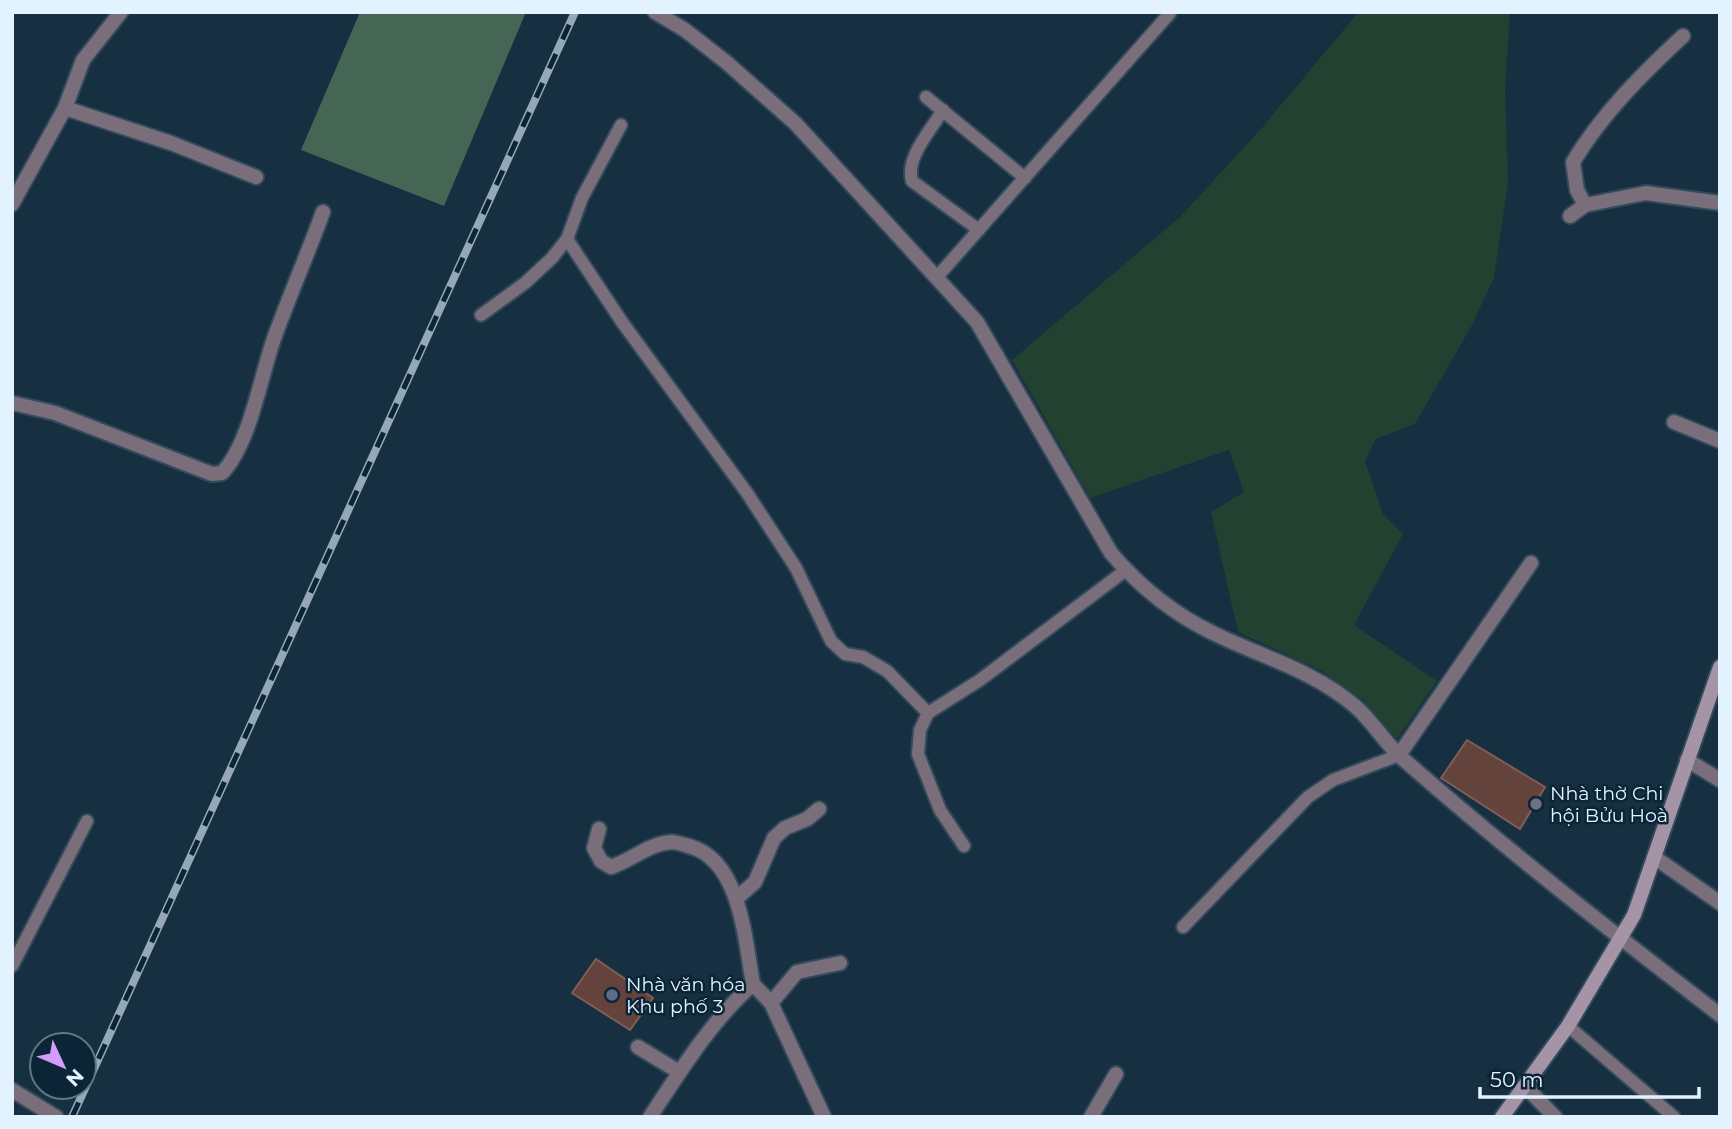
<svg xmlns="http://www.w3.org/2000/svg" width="1732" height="1129" viewBox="0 0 1732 1129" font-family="Montserrat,sans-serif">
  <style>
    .green { fill: #224131 }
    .forest { fill: #456654 }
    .building { fill: #63433c; stroke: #805e56; stroke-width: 2 }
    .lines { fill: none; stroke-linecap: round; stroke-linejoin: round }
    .service-casing { stroke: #334a5c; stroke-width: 16 }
    .minor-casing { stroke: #334a5c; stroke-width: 18 }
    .secondary-casing { stroke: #334a5c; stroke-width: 18 }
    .service { stroke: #796e7a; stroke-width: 12 }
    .minor { stroke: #796e7a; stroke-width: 14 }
    .secondary { stroke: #a494a6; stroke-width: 14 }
    .rail-casing { stroke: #95a8b7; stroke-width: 8 }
    .rail { stroke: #0b2537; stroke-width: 5; stroke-dasharray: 16; stroke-linecap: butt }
    .worship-dot { fill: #6b7280; stroke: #0b2537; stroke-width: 2.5 }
    .service-dot { fill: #5c6f8a; stroke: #0b2537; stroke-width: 2.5 }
    .labels { text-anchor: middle; stroke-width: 5; stroke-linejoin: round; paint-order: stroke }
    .poi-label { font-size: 19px; fill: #e3f2ff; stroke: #0b2537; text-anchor: start }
  </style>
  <rect width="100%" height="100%" fill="#162f41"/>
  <path class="green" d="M1362,12H1510L1505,89L1508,182L1494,278L1471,327L1415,424L1376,439L1365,461L1383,514L1403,534L1354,625L1437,681L1397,739L1363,700L1322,671L1238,632L1211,512L1244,492L1229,450L1090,498L1012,360L1180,217L1260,130L1356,15Z"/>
  <path class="forest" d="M360,12H526L444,206L301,150Z"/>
  <path class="building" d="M1467,740L1545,787L1520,829L1441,778Z
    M596,959L653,998L630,1030L572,993Z"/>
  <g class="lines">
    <g class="service-casing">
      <path id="service" d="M926,97L1025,178
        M943,110C931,130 905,158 912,181L979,230
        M567,239L622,322L747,493L796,568L831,641L845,654L863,657L887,671L928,713
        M937,277L1170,13
        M481,315L525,283L552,258L567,239L582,198L621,125
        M964,846L940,810L918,754L920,730L928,713L980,680L1126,570
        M1183,927L1308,797L1333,780L1399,755
        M12,966L87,821
        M1568,1026L1674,1117"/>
    </g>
    <g class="minor-casing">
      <path id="minor" d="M655,12L685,30L726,62L796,124L977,322L1111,553C1139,586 1175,615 1215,634C1262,657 1315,671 1356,707C1373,722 1385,743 1402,758C1504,848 1612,932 1720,1015
        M65,108L171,143L256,177
        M12,204L65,108L83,60L121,12
        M1585,205L1577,190L1573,162C1602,114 1642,74 1683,36
        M1570,216L1585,205L1646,193L1720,203
        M12,403L55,413L212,474L222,473C251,443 261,372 276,333C291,292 308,253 323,212
        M1674,422L1720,441
        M1399,755L1531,563
        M1687,760L1720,780
        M599,829L594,848L601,861L611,867C632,860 648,844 671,842C677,842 685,845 692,847C741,863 745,941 753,984C711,1021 681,1070 650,1117
        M1654,857L1720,903
        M736,899L755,882L774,838L785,828L807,819L819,809
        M753,984L771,1003L824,1117
        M771,1003L797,972L840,963
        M638,1047L679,1072
        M1525,1086L1555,1117
        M12,1090L56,1117
        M1091,1117L1116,1074"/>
    </g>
    <g class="secondary-casing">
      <path id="secondary" d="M1502,1117L1568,1026L1634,915L1720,667"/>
    </g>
    <use href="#service" class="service"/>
    <use href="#minor" class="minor"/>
    <use href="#secondary" class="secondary"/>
    <g class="rail-casing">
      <path id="rail" d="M72,1117L575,12"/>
    </g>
    <use href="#rail" class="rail"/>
  </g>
  <circle class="worship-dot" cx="1536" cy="804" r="7"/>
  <circle class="service-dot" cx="612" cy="995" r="7"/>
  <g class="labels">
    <g class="poi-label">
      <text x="1550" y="800">Nhà thờ Chi<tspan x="1550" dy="22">hội Bửu Hoà</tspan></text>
      <text x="626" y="991">Nhà văn hóa<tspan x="626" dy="22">Khu phố 3</tspan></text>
    </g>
  </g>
  <rect width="1732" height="1129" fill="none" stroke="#e3f2ff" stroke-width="28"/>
  <g transform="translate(63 1066) rotate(134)"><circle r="33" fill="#0b2537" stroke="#617787" stroke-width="2"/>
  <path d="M0-5L12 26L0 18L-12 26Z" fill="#d39cfd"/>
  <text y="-10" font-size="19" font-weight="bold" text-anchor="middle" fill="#e3f2ff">N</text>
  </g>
  <path d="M1480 1087v10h219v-10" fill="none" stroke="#e3f2ff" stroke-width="3.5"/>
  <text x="1490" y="1087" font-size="21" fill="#e3f2ff" stroke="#0b2537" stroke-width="5" paint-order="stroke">50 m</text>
</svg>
